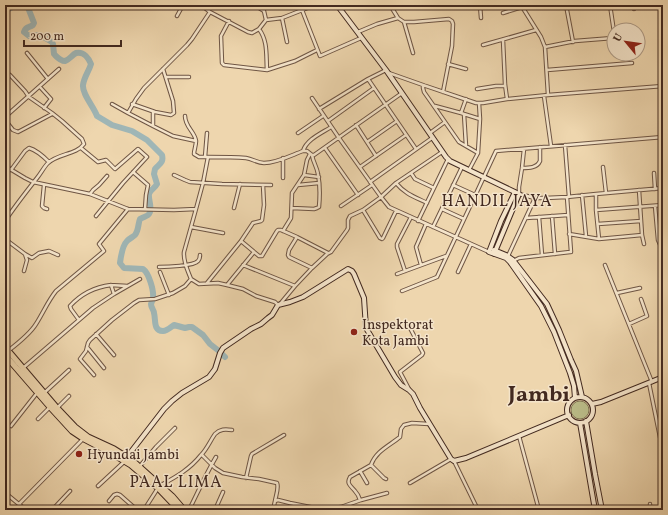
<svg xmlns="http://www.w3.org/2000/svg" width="668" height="515" viewBox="0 0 668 515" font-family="Vollkorn,serif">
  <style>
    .green { fill: #bbbd89; stroke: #7f7454 }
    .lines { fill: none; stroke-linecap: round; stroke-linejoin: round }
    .river { stroke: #9fb6b6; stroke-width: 6 }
    .street-casing { stroke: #6e5544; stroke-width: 4.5 }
    .secondary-casing { stroke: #432a20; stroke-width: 6 }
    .highway-casing { stroke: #432a20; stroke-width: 7 }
    .street { stroke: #f4e4ca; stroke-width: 2.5 }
    .secondary { stroke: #f4e4ca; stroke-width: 4 }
    .highway { stroke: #eed6ae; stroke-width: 5 }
    .poi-dot { fill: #8f2418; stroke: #f4e4ca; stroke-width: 1.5 }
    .labels { text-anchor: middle; stroke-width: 3; stroke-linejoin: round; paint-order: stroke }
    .poi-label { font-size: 14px; fill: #432a20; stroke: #f4e4ca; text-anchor: start }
    .quarter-label { font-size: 16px; letter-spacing: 1px; fill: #432a20; stroke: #f4e4ca }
    .town-label { font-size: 22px; font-weight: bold; fill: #432a20; stroke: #f4e4ca }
  </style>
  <rect width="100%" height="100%" fill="#eed6ae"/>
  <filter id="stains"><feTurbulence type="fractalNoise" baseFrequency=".005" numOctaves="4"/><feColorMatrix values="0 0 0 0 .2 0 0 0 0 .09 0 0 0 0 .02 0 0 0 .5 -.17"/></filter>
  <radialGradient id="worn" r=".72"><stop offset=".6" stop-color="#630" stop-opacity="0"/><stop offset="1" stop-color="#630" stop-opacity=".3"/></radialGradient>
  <path class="green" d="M571 410a9 9 0 1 1 18 0a9 9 0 1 1-18 0Z"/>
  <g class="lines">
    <path class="river" d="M27,5L34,23L33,25C29,28 26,26 24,32L29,36L40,35L52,42L53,44L54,54C57,57 60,61 65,61C69,60 72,55 76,53C84,51 89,59 91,64C89,71 84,77 83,85C82,94 94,107 97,116L112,125L132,131L147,140L162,155C164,163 159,164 155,169L154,174L157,184C155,188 150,190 149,194C148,200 153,209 149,214C148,216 143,217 140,219C138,223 139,230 135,235C133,237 130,238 127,241C122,246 121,256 120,263L124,268L143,269C149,273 154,291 153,298C153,300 151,303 151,304C151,308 154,310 154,313C156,320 153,331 163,331C167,331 171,327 174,325L185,328L189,327H192L203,335L210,344L219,351L225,357
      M5,7L9,9L16,5"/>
    <g class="street-casing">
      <path id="street" d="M201,5L210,12L248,32L252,33L259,29L266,20L282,18L315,5
        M254,5L264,11L266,20
        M390,5L398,18L404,22H414L449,19L452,21L453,24L452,46L443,92
        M480,5L481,18
        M511,5L513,10
        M521,5L541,37L545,47L548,95
        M566,5L573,42
        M634,5V9
        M302,10L320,56L361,38
        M503,13L522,7
        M5,16L6,15
        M177,16L183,5
        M282,18L287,42
        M229,21L221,36L222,63L224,65L267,70L295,61L317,50
        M404,22L413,53
        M259,29C268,41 266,55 267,70
        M358,32L377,24L398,18
        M503,40L505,84L507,99
        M483,45L536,30
        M545,47L575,41L613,38L614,32L610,5
        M27,53L48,79
        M448,64L466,69
        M547,70L632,63
        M389,73L423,85L476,103H483L507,99L548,95L663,86
        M166,77H189
        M368,79L416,149
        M423,85V88L424,92L459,142L478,153L480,119L479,103
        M40,87L51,99L44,108
        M477,89L496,86H505
        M544,96L551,146
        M312,98L339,138L381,197L389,207L489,252
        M466,99L461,113L464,114L466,146
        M112,104L128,113
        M132,104L155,112L171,115L174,113L173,101L163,69
        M435,106L461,113
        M319,109L368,79L386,70
        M153,112V126
        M464,114L480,119
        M185,116C185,127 195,132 196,141C196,146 194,150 194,154L199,157H208
        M5,117L59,69
        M5,120L13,130L18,132L52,114
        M328,121L374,88
        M356,125L376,156
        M298,133L323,116
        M430,133L445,122
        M196,141L173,136L153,126L128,113L136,99L144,88L187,45L192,39L210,12
        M367,142L397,121
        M565,145L569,197
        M81,148L98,162L106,160L115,169L138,149L147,157L123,183L96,216
        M325,148L358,195
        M524,149L522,168L519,187V194L535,198H545L567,197L596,194L663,188
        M303,151C307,139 322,133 331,127
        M205,157L207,133
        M5,166L25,178L33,182L90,194L128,209L174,210L196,209L203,183L208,157C221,157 234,157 246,158C253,159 257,163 264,163C277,163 292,155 303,151H307L312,155H314L402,93
        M360,167L406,135
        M603,167L606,193
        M522,168C529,168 537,168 540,161V147
        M11,170L25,151L29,148C36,150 44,157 49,162
        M469,170L478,153
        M133,172L148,185L146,195L145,209
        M411,173L415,179L434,188
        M654,173L655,189
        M174,175L185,180L190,182L222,184L271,185
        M304,175L319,177
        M283,178V158
        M370,182L432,138
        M396,183C405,194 415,197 427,203
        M44,185L42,206L44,208L47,209
        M298,185L319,183
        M453,185L475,195
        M639,190L642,235L644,244
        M90,194L93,190L99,185L107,176
        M596,194V210L599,239
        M582,195L586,236
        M341,206L372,185
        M655,206L658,240L663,251
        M234,208L240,184
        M292,208L314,209L317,208L319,207C320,196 320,184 318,174C317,167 313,162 312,155
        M442,209L464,219
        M363,210L380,238L382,239L383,238L396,211
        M596,210L663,205
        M552,216L555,254
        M539,217L542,255
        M526,218L568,215
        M5,221C15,206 26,192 37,178C41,173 44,167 48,163C59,153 76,155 84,144L82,139L62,121L52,113L29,97L25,91L10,75
        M418,221L448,159
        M598,224L641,221
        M191,227L223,233
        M433,227L462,167
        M283,231L291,218L292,193L304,175L307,160L310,154
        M569,234L599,239L642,235
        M297,237L289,250L288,255L289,257L312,268
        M5,239L25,254L27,260L24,271
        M241,241L259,256H262L277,231L278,230H281L297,237L328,253
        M25,254L32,258L39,253L49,251L58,255
        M508,256L535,198
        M513,261L519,258L570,252H571L567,197
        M243,265L295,286
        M421,265L416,247L426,224
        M605,265L652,382
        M159,267C166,267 194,266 198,261C199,260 200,257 200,255
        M405,271L397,247V244L411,217
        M160,272L169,295
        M458,272L471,244
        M397,274L446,256
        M191,279L199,284L218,283L227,285L243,289L256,296L275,302L278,305
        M191,279C188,271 183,262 184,252L196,209
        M207,283L241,241L253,223L261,221L262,220L264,205L263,185
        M111,285L114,294
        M227,285L254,252
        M402,291L437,277L496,151L663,137
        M617,293L640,288
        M280,304L295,286L312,268L327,254L331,252L347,230L348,228V220L350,216L363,210L381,197L396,183L442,152
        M79,320L71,309L70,306C81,294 95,287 111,285C116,285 122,286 127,286
        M629,324L647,316L641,299
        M409,326L423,353L422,355L400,372L409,389
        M96,334L114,355
        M87,347L104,368
        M8,351C17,344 30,334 36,324C43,313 48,301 56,291L104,251L99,244L128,209
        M23,368L93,308L114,294L140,279
        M94,375L80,359L86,351L88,343L90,340L112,320L134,303L139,300L155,299L173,293L185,286L191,279
        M649,383L663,452
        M44,393L69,370
        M57,408L69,396
        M38,419L49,408
        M11,426L37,393
        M519,436L539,510
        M202,455L215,468L223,473L242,477L259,479L277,483C279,488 276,495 275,501
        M454,461L478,510
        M371,465L384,478L386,479
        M140,466L156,447L175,428
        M360,471L367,483
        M246,478L251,456L252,454L284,435
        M410,483L451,459
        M161,485C176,477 190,469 201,455C207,449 210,441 215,434C220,429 225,429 232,430
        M98,486L125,461
        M5,490L8,495
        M5,494L9,496L26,510
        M360,500C359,497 358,494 355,491C351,486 346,484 350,477L371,465C376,451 389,446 400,437L401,429L404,425L412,423L429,424
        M109,501L114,495L117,494L120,495L137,510
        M19,504L83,439
        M650,504V510
        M52,510L70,491
        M103,510H104
        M144,510L158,488
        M189,510C198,492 206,474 216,457
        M215,510L223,492
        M273,510L275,501L278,500L290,503L320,509L341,507L361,500L387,493"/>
    </g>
    <g class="secondary-casing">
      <path id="secondary" d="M337,5L386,70L446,157L450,161L519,194L494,254
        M515,192L501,221L489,252L506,258L510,262L541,306L554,332L570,373L574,386L575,398
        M494,250L506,255L513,260L547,304L559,330L571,360L576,371L582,397
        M567 410a13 13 0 1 1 26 0a13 13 0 1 1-26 0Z
        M592,404L601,402L663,377
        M586,421L595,474L602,510
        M580,423L595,510
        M127,457L164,409L172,401L182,393L209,377L215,369L220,353L223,348L251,329L261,324L268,318L272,315L278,305L290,302L303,297L348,269L352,271L354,274L364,298L366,328L395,377L401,385L409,390L413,394L420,408L451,459L454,461L466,458L569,415"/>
    </g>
    <g class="highway-casing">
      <path id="highway" d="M5,347L57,408L75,427L88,437L114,449L133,461L172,496L184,510
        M5,355L50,407L72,431L84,439L111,453L131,465L158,488L179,510"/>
    </g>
    <use href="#street" class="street"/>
    <use href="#secondary" class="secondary"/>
    <use href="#highway" class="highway"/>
  </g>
  <g class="poi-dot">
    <circle cx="354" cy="332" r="4"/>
    <circle cx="79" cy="454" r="4"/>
  </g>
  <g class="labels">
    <g class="poi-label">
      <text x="362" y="329">Inspektorat<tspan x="362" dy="16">Kota Jambi</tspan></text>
      <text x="87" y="459">Hyundai Jambi</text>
    </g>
    <g class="quarter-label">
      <text x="497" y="206">HANDIL JAYA</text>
      <text x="176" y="487">PAAL LIMA</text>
    </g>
    <g class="town-label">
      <text x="539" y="401">Jambi</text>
    </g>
  </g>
  <rect width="668" height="515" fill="none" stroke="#eed6ae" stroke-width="20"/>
  <rect x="6" y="6" width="656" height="503" fill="none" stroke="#432a20" stroke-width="2"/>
  <rect x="10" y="10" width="648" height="495" fill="none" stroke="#432a20"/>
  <g transform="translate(626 42) rotate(299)"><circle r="19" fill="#f4e4ca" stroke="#ad9a86"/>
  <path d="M0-3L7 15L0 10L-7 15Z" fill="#8f2418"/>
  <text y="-6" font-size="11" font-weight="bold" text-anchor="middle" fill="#432a20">U</text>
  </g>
  <path d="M24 40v6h97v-6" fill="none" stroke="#432a20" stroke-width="2"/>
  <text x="30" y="40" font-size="12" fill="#432a20" stroke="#f4e4ca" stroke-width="3" paint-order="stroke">200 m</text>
  <rect width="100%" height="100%" filter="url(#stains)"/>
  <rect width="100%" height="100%" fill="url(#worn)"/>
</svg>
